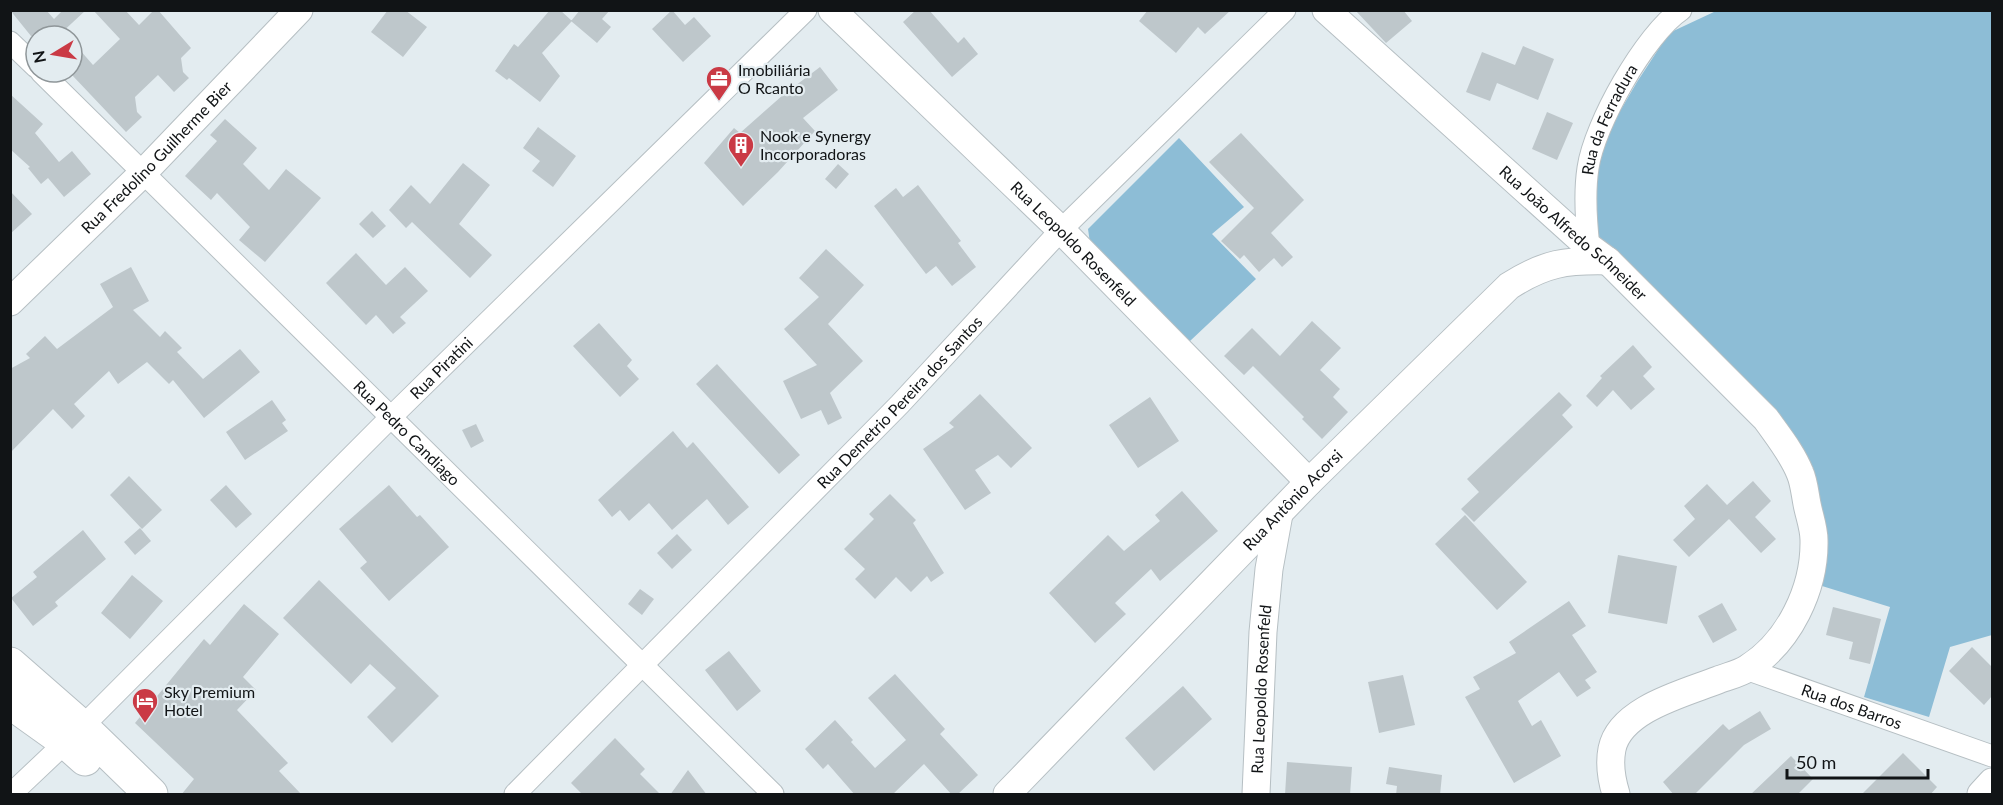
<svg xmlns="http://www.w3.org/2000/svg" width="2003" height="805" viewBox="0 0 2003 805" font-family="Lato,sans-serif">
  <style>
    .forest { fill: #8dbdd6 }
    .building { fill: #bec7cb }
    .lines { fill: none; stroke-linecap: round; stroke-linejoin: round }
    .minor-casing { stroke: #b6bfc3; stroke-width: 23 }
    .tertiary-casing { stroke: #b6bfc3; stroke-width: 29 }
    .primary-casing { stroke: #b6bfc3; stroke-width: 35 }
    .minor { stroke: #fff; stroke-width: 21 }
    .tertiary { stroke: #fff; stroke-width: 27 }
    .primary { stroke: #fff; stroke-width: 33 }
    .labels { text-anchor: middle; stroke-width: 4.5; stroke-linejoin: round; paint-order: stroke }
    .poi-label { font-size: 16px; fill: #111416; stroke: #e3ecf0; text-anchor: start }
    .street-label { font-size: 16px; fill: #111416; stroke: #e3ecf0 }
  </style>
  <rect width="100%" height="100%" fill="#e3ecf0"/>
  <path class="forest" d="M1716,11H1992V635L1950,647L1929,717L1864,697L1890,607L1822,586L1825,552L1812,481L1598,238L1594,197L1597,160L1609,130L1637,82L1669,33Z
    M1179,138L1244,207L1212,234L1256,279L1190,341L1090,243L1088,229Z"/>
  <path class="building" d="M10,10H46L54,19L63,10H86L58,36H31Z
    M93,10H125L139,25L154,10H158L191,48L181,58L183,72L189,78L174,92L158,75L135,97L137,112L142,117L126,132L72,75V41L93,65L120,39Z
    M388,10H405L427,27L403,57L371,32Z
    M550,10H560L572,21L542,53L560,76L540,102L509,78L507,80L495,71L514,44L518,47Z
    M580,10H610L602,19L611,27L597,43L571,21Z
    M672,10L685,25L694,17L711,36L683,62L652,29Z
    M916,10H929L958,43L964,37L978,54L952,77L903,22Z
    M1148,10H1231L1205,34L1198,27L1176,53L1139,21Z
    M1355,10H1403L1412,21L1386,43Z
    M1523,46L1554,59L1538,100L1497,83L1490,101L1466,92L1482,52L1515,65Z
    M820,67L838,90L803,118L815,131L778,172L743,206L704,163L734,128L740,133L783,95Z
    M10,94L43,124L35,133L59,162L72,151L91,174L64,197L48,178L41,184L28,168L30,167L10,149Z
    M1547,112L1573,123L1557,160L1532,149Z
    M225,119L257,148L243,164L269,190L286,169L321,198L265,262L239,240L250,227L217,193L211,200L185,176L217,141L210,135Z
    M538,127L576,156L553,187L532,171L540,161L523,148Z
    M1241,133L1304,200L1271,233L1293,257L1282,267L1274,258L1259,272L1244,255L1240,259L1221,241L1254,208L1209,162Z
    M463,163L490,185L459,224L492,255L470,278L412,222L406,228L389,210L411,185L430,204Z
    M838,164L849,174L836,189L825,179Z
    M918,185L961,241L958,243L976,267L952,286L936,266L926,274L874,206L896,188L903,197Z
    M10,191L32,214L10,234Z
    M372,211L386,226L373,238L359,224Z
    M826,249L864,285L828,324L863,361L830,393L842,418L828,425L821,410L801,419L783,381L817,365L784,329L819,297L799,278Z
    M356,253L386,285L405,267L428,291L400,317L406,323L393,334L376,315L366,325L326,283Z
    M131,267L149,301L133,310L160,337L165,331L182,348L177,352L203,379L240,349L260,372L204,418L173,380L169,384L147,362L118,384L109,371L74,404L85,416L72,429L53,409L10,453V369L30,358L26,354L45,336L57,349L113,307L100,284Z
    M1312,321L1341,348L1320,370L1340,389L1333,397L1348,412L1322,439L1302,419L1304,417L1253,366L1244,375L1224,356L1252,328L1280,356Z
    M599,323L632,360L627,366L639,379L620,397L573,346Z
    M1633,345L1652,367L1643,376L1655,389L1631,410L1613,390L1597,407L1586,396L1602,378L1600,376Z
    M717,364L800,455L779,474L696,384Z
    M1559,392L1572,405L1562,415L1573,427L1474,522L1461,509L1479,492L1467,479Z
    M980,394L1032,448L1011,468L998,455L975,470L991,493L965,510L923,449L954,427L949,423Z
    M1150,397L1179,441L1138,468L1109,425Z
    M272,400L286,420L282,423L288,431L245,460L226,432Z
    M476,424L484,441L471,448L462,430Z
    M673,431L687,448L693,442L749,507L728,525L707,499L672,530L649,503L629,521L620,510L612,517L598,500Z
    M129,476L162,510L142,529L110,495Z
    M1753,481L1771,501L1755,517L1776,539L1761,553L1729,519L1689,557L1673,540L1695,519L1684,506L1707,484L1727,505Z
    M226,485L252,514L236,528L210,500Z
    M389,485L417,517L420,515L449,547L389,601L360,568L367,562L339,529Z
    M1182,491L1218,531L1160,581L1151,569L1115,603L1126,614L1095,643L1049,593L1108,535L1124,551L1160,521L1155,515Z
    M890,494L916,520L913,523L944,573L931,582L927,576L911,592L896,577L875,599L855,579L865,569L844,549L874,519L869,514Z
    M1465,515L1527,582L1497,610L1435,544Z
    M140,528L151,541L135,555L124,542Z
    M83,530L106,559L55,602L58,606L33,626L11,598L37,577L33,572Z
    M677,534L692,550L672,569L657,553Z
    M1618,555L1677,566L1667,624L1608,613Z
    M132,575L163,601L130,639L101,613Z
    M319,580L439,696L392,743L367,717L396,688L370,664L351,684L283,618Z
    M640,589L654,599L642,615L628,604Z
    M1569,601L1586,626L1572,635L1597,672L1585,680L1591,688L1577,697L1559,672L1518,701L1532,726L1541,720L1561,756L1514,783L1465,697L1480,689L1473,677L1516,653L1509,642Z
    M1722,603L1737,630L1713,643L1698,616Z
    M244,604L279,634L243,677L256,690L237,710L288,763L279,771L302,795H181L194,779L135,723L204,639L210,645Z
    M1833,607L1881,619L1870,664L1849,659L1853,642L1826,635Z
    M1972,647L1992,667V696L1984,705L1949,671Z
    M729,651L761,691L737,711L705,670Z
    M895,674L945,729L940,734L978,775L957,795H952L924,764L892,795H855L828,764L823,769L805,749L835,720L853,740L851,742L875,768L906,740L868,698Z
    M1403,675L1415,725L1379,733L1368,682Z
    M1183,686L1212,719L1154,771L1125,738Z
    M1760,711L1771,729L1744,745L1694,795H1674L1663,782L1723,724L1729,730Z
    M615,738L645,769L640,774L661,795H583L571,783Z
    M1903,753L1937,787L1930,795H1861Z
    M1791,756L1813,779L1797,795H1750Z
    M1287,762L1352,767L1350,795H1285Z
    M1389,767L1442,775L1440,795H1396L1397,786L1386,784Z
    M688,770L707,795H670Z"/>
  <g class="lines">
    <g class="minor-casing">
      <g id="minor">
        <path d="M10,42L36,67"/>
        <path id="s1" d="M41,72L773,794"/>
        <path id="s2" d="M1589,247C1586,221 1584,194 1588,168C1594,125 1645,34 1681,10"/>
        <path id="s3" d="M1746,669L1992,756"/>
        <path id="s4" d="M82,727L390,418L806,10"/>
        <path d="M11,794L66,742"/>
        <path id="s5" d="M515,794L900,404L1061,230L1285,10"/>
      </g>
    </g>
    <g class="tertiary-casing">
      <g id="tertiary">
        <path id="s6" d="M832,10L1061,230L1309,482"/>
        <path id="s7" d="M1326,10L1589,247L1608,261L1766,419C1778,436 1792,453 1800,473C1804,482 1805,494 1807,504C1809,515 1814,528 1814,540C1815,589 1789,642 1748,668C1739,674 1728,676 1718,680C1685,693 1620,709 1612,749C1609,764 1612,781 1616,794"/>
        <path id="s8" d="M10,302L142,174L299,10"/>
        <path id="s9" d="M1007,794L1309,482L1509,286C1545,263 1566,260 1608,261"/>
        <path id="s10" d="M1256,794L1263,632L1269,569L1279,514"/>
        <path d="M1981,794L1992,782"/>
      </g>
    </g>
    <g class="primary-casing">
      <path id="primary" d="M10,664L82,727L151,794
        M10,702L66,742L85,759"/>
    </g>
    <use href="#minor" class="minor"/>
    <use href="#tertiary" class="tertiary"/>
    <use href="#primary" class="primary"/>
  </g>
  <defs>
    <g id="office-pin" transform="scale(1.35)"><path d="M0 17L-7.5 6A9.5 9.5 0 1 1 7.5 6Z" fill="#ca3a45" stroke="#e3ecf0"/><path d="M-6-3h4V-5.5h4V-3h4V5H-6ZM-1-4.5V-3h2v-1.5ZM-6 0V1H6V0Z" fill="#fff"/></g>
    <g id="building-pin" transform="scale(1.35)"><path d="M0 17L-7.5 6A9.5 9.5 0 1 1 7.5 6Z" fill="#ca3a45" stroke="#e3ecf0"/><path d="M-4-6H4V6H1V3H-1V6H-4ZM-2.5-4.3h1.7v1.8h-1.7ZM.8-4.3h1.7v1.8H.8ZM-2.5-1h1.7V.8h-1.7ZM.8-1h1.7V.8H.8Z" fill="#fff"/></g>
    <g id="hotel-pin" transform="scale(1.35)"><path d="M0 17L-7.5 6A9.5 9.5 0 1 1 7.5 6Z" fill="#ca3a45" stroke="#e3ecf0"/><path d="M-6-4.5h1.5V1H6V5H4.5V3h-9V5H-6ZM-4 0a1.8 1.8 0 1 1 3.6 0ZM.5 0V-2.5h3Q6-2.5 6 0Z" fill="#fff"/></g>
  </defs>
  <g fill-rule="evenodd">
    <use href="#office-pin" x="719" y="79"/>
    <use href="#building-pin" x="741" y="145"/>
    <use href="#hotel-pin" x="145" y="701"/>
  </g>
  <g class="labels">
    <g class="poi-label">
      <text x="738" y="76">Imobiliária<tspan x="738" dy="18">O Rcanto</tspan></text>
      <text x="760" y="142">Nook e Synergy<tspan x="760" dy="18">Incorporadoras</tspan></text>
      <text x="164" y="698">Sky Premium<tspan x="164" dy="18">Hotel</tspan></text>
    </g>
    <g class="street-label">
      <text dy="6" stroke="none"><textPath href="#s2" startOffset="132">Rua da Ferradura</textPath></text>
      <text dy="6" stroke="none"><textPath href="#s8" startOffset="206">Rua Fredolino Guilherme Bier</textPath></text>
      <text dy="6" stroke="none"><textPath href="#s7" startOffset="333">Rua João Alfredo Schneider</textPath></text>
      <text dy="6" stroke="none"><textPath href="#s6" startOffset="336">Rua Leopoldo Rosenfeld</textPath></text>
      <text dy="6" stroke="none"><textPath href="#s4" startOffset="508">Rua Piratini</textPath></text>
      <text dy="6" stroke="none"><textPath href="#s5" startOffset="549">Rua Demetrio Pereira dos Santos</textPath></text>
      <text dy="6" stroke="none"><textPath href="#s1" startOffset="514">Rua Pedro Candiago</textPath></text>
      <text dy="6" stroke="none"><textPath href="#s9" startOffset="410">Rua Antônio Acorsi</textPath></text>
      <text dy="6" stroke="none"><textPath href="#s10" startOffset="105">Rua Leopoldo Rosenfeld</textPath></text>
      <text dy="6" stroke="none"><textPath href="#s3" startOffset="112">Rua dos Barros</textPath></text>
    </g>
  </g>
  <rect width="2003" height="805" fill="none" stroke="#111416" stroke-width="24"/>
  <g transform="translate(54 54) rotate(259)"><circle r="28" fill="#e3ecf0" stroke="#8f9699" stroke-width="1.5"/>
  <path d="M0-4.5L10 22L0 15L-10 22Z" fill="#ca3a45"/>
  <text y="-9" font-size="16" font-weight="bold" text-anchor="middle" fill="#111416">N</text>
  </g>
  <path d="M1787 769v9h141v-9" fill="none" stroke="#111416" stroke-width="3"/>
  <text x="1796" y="769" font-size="18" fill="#111416" stroke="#e3ecf0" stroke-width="4.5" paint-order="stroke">50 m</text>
</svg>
